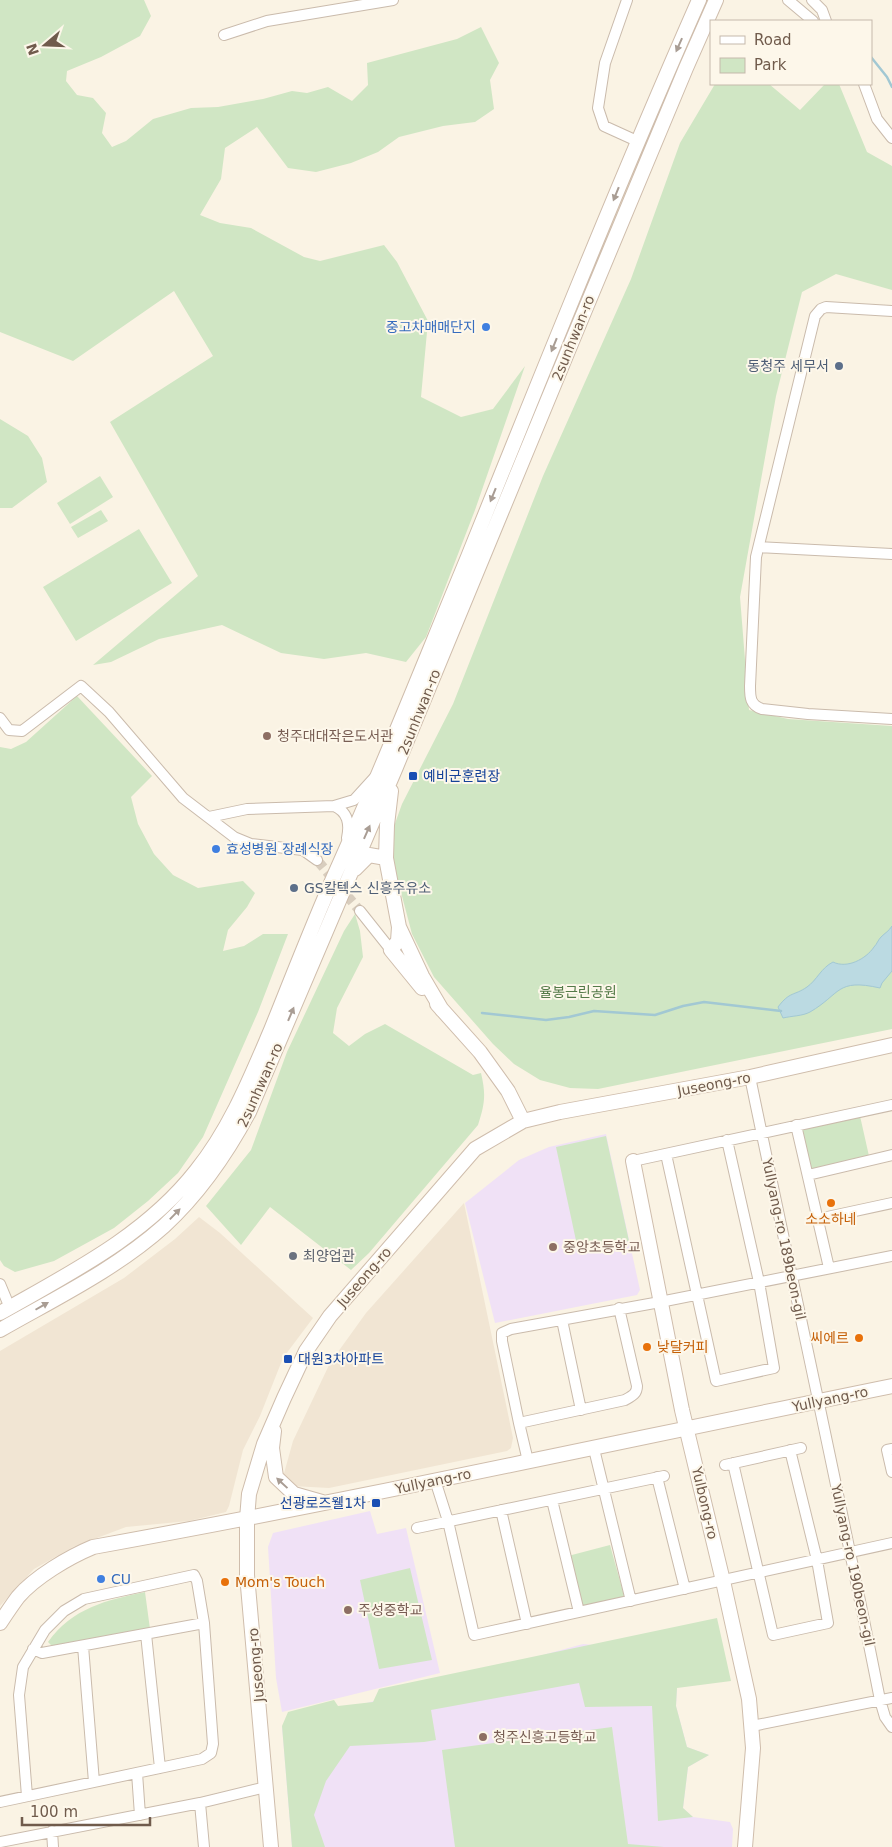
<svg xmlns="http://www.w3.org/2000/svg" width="892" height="1847" viewBox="0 0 892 1847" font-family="'DejaVu Sans','Noto Sans KR',sans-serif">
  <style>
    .residential { fill: #f1e5d3 }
    .education { fill: #f0e1f6 }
    .green { fill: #d0e6c4 }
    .water { fill: #bbdae2; stroke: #a2c8d3 }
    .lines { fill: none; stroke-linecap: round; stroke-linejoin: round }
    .stream { stroke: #a2c8d3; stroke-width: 2.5 }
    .street-tunnel { stroke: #d8cdbe; stroke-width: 10; stroke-dasharray: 10 5; stroke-linecap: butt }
    .street-casing { stroke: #cabbac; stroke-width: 12 }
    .secondary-casing { stroke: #cfbdac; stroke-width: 16 }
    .street { stroke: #fff; stroke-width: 10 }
    .secondary { stroke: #fff; stroke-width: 14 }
    .oneway { fill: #a99d94 }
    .shop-dot { fill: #3f7fe0; stroke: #fdf7ea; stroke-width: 2 }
    .service-dot { fill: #5c6f8a; stroke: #fdf7ea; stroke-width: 2 }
    .education-dot { fill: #8d6e63; stroke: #fdf7ea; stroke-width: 2 }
    .transit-dot { fill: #1a4fb4; stroke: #fdf7ea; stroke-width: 2 }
    .food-dot { fill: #e8710a; stroke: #fdf7ea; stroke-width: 2 }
    .worship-dot { fill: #6b7280; stroke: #fdf7ea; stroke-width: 2 }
    .labels { text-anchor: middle; stroke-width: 4; stroke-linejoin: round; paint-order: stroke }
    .shop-label { font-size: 14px; fill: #366cbe; stroke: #fdf7ea; text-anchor: start }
    .street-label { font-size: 14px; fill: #705b4c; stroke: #fdf7ea }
    .service-label { font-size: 14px; fill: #4e5e75; stroke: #fdf7ea; text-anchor: end }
    .education-label { font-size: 14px; fill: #785e54; stroke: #fdf7ea; text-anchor: start }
    .transit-label { font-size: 14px; fill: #164399; stroke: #fdf7ea; text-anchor: start }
    .park-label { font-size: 14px; fill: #547a48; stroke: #fdf7ea }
    .food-label { font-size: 14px; fill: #c56008; stroke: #fdf7ea; text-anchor: start }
    .worship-label { font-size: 14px; fill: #5b616d; stroke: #fdf7ea; text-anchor: start }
  </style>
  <rect width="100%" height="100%" fill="#faf3e4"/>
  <path class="residential" d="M464,1203L513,1438L511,1448L507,1451L329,1488L292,1486L283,1477L293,1441L330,1363L366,1313Z
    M199,1217L220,1233L313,1318L283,1358L260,1416L243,1450L229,1506L226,1512L189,1521L126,1527L73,1547L34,1569L0,1606V1351L124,1278L175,1239Z"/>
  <path class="education" d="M606,1134L640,1290L637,1295L495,1323L465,1203L519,1160L549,1147Z
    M370,1511L377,1534L406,1528L440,1673L282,1712L276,1678L268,1547L273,1533Z
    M583,1644L593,1645L677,1687L676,1706L687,1747L709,1755L688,1767L683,1808L693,1817L730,1822L733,1829L732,1847H292L282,1726Z"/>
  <path class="green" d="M0,0H144L151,16L140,36L101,57L67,71L66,81L77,95L93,98L106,113L102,133L112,147L126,141L153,119L191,108L218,107L263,99L292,91L307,93L328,87L352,101L368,85L367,63L457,39L481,27L499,63L490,80L494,109L475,122L443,126L399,137L378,152L351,163L316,172L288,168L257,127L225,148L221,179L200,215L220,223L251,228L304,257L320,261L384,245L397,262L428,321L421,397L461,417L493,409L525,366L475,510L426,637L406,662L366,653L324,659L281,653L222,625L159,639L111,662L93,665L198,576L110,422L213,356L174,291L73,361L0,332Z
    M715,84H769L800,110L825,84H839L867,152L892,166V290L836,274L802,292L776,396L740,597L749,710L788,719L892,726V1029L598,1089L570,1088L540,1080L514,1064L493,1044L434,977L412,934L388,843L402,804L453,704L543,476L631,279L680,143Z
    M0,419L28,436L42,458L47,482L12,508H0Z
    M100,476L113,497L70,524L57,503Z
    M101,510L108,521L78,538L71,527Z
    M139,529L172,583L76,641L43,587Z
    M77,696L152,776L131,797L138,824L154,854L173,875L198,888L243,881L255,893L247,907L228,930L223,951L244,946L263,934H288L258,1012L203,1137L178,1173L148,1201L114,1228L54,1261L15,1272L4,1266L0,1260V747L11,749L26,742Z
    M355,914L360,931L363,957L337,1008L333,1033L349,1046L365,1034L385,1024L473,1075L481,1073C486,1094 485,1104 478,1125L369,1253L351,1270L270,1207L241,1245L206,1206L251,1150L287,1052L344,931Z
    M860,1116L869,1156L810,1169L801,1130Z
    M606,1136L629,1241L578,1250L556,1147Z
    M610,1545L625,1599L583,1609L568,1556Z
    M410,1568L432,1660L379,1669L360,1580Z
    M145,1592L150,1629L53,1647L48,1642C72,1608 107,1600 145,1592Z
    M717,1618L731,1681L677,1688L676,1706L687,1747L709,1755L688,1767L683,1808L693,1817L658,1821L652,1706L585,1707L579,1683L431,1710L436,1740L424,1742L350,1746L326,1781L314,1815L325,1847H292L282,1726L288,1712L334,1700L338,1706L373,1702L379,1689Z
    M612,1727L628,1844L664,1847H455L442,1750Z"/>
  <path class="water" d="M892,926V971L882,983L880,988C836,978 841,994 810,1012C803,1016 791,1016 783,1018L778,1007C790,991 794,996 807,987C817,980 821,968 833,962C847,969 866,959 874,947C877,944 878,940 881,937C885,933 889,931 892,926Z"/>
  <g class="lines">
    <path class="stream" d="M871,57L887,77L892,87
      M482,1013L546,1020L569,1017L594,1011L655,1015L683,1006L704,1002L781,1011"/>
    <path class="street-tunnel" d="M317,860L360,911"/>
    <g class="street-casing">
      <path id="street" d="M627,0L605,63L598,108L604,126L637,141
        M788,0L813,21
        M812,0L822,10L826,21
        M224,35L267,21L393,0
        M864,84L877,119L892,138
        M892,311L826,307L821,309L815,316L756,557L750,686C750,697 750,705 762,709L808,714L892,719
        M759,547L892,554
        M0,718L9,730L22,731L81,686L109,712L183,798L234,837L251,844L303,850L317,860
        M334,806C348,812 350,824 347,838
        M209,817L247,809L334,806L354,800L374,778
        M360,911L391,950
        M750,1077C793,1285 839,1492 880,1700L885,1717L892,1727
        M796,1125L829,1268
        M666,1154L716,1381L774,1368L759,1282L727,1140
        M633,1161L892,1105
        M808,1175L892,1155
        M818,1219L892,1203
        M0,1284L10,1308
        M562,1320L581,1410
        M519,1423L625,1400C632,1396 637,1394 637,1386L619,1308
        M594,1449L631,1601
        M892,1449L887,1450L892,1472
        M528,1461L519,1423L502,1341V1333L511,1329L660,1302L892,1256
        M733,1463L773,1635L828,1623L817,1560L790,1450
        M725,1465L801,1448
        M657,1477L685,1589
        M435,1480L448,1521L474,1635L892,1543
        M552,1500L579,1612
        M501,1510L527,1624
        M417,1528L664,1476
        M146,1634L160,1768
        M83,1646L94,1782
        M33,1649L42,1653L204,1623
        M752,1726L892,1698
        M137,1773L140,1815
        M0,1802L202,1759L211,1753L213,1744L204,1623L197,1581L194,1575L84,1599L64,1611L45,1630L23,1667L19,1695L27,1796
        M200,1803L204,1847
        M52,1831L53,1847
        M0,1842L200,1803L266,1787"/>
    </g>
    <g class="secondary-casing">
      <path id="secondary" d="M391,791L387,825L386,858L399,927L422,976L442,1010
        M355,869L369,855L386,858
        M399,927L398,941L391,950L422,988
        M437,1004L480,1052L508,1091L523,1121
        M633,1161L682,1410L723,1581L749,1699L753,1748L745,1847
        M0,1313C70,1273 145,1236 196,1171C230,1129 250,1079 271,1030C292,978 312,926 335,874C382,770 424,663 468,557C543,371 618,184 699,0
        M0,1330C56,1298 116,1269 164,1226C199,1194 227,1153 249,1112L396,767L580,322L686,68L716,0
        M274,1431L272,1448L276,1477L294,1494L322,1502
        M0,1623C6,1614 12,1605 18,1597C35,1577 69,1557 93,1547C360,1499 626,1440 892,1386
        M271,1847L247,1575V1519L249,1494L264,1444L284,1398L306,1351L330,1316L475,1149L523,1121L560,1112L750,1077L892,1045"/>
    </g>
    <use href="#street" class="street"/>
    <use href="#secondary" class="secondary"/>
  </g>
  <defs><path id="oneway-solid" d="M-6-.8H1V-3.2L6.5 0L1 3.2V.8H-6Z" transform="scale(1.25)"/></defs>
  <g class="oneway">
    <use href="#oneway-solid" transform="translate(679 45) rotate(114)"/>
    <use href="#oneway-solid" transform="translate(616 194) rotate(112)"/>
    <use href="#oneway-solid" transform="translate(554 345) rotate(112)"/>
    <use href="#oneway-solid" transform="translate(493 495) rotate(112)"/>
    <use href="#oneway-solid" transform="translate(367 832) rotate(-66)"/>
    <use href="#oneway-solid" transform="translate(291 1014) rotate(-67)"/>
    <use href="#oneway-solid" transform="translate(175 1214) rotate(-46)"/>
    <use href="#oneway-solid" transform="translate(42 1306) rotate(-30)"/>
    <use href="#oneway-solid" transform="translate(282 1483) rotate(-137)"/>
  </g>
  <g class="shop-dot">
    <circle cx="486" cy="327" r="5"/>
    <circle cx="216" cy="849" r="5"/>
    <circle cx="101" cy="1579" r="5"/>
  </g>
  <g class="service-dot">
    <circle cx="839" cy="366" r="5"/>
    <circle cx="294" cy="888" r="5"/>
  </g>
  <g class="education-dot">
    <circle cx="267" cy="736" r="5"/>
    <circle cx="553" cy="1247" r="5"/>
    <circle cx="348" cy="1610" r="5"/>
    <circle cx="483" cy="1737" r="5"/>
  </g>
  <g class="transit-dot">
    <rect x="408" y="771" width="10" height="10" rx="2.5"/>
    <rect x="283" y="1354" width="10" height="10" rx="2.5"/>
    <rect x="371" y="1498" width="10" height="10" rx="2.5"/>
  </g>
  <g class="food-dot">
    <circle cx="831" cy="1203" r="5"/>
    <circle cx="859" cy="1338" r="5"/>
    <circle cx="647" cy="1347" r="5"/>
    <circle cx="225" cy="1582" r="5"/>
  </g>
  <circle class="worship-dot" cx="293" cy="1256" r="5"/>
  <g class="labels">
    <g class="shop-label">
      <text x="476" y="332" text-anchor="end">중고차매매단지</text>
      <text x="226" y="854">효성병원 장례식장</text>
      <text x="111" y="1584">CU</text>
    </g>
    <g class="street-label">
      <text transform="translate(573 338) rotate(-68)" y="5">2sunhwan-ro</text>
      <text transform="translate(419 712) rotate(-68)" y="5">2sunhwan-ro</text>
      <text transform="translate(714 1084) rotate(-11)" y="5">Juseong-ro</text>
      <text transform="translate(260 1085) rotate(-66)" y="5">2sunhwan-ro</text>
      <text transform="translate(784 1239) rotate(78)" y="5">Yullyang-ro 189beon-gil</text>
      <text transform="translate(364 1277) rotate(-49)" y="5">Juseong-ro</text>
      <text transform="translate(830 1399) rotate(-12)" y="5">Yullyang-ro</text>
      <text transform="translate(433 1481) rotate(-12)" y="5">Yullyang-ro</text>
      <text transform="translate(705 1503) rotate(77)" y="5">Yulbong-ro</text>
      <text transform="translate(853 1565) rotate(78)" y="5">Yullyang-ro 190beon-gil</text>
      <text transform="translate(256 1665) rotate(-95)" y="5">Juseong-ro</text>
    </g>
    <g class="service-label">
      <text x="829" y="371">동청주 세무서</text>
      <text x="304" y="893" text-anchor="start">GS칼텍스 신흥주유소</text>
    </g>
    <g class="education-label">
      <text x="277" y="741">청주대대작은도서관</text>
      <text x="563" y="1252">중앙초등학교</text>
      <text x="358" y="1615">주성중학교</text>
      <text x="493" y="1742">청주신흥고등학교</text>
    </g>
    <g class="transit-label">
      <text x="423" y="781">예비군훈련장</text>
      <text x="298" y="1364">대원3차아파트</text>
      <text x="366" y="1508" text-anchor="end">선광로즈웰1차</text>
    </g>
    <g class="park-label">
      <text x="578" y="997">율봉근린공원</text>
    </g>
    <g class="food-label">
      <text x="831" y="1224" text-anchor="middle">소소하네</text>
      <text x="849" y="1343" text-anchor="end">씨에르</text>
      <text x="657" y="1352">낮달커피</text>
      <text x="235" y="1587">Mom's Touch</text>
    </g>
    <g class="worship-label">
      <text x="303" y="1261">최양업관</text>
    </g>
  </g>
  <rect x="710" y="20" width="162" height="65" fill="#fdf7ea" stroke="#c5b9ab"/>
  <rect x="720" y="36" width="25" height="8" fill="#ffffff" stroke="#c5b9ab"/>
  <text x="754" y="45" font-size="15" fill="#705b4c">Road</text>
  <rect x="720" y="58" width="25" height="15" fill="#d0e6c4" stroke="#c5b9ab"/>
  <text x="754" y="70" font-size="15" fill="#705b4c">Park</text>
  <g transform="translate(45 45) rotate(251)" stroke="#fdf7ea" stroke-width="4" paint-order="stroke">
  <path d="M0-4L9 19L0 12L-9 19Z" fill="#705b4c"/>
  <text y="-8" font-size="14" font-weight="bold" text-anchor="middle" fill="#705b4c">N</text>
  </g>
  <path d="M22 1817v8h128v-8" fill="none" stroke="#705b4c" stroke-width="2.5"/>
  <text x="30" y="1817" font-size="15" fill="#705b4c" stroke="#fdf7ea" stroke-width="4" paint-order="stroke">100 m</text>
</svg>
